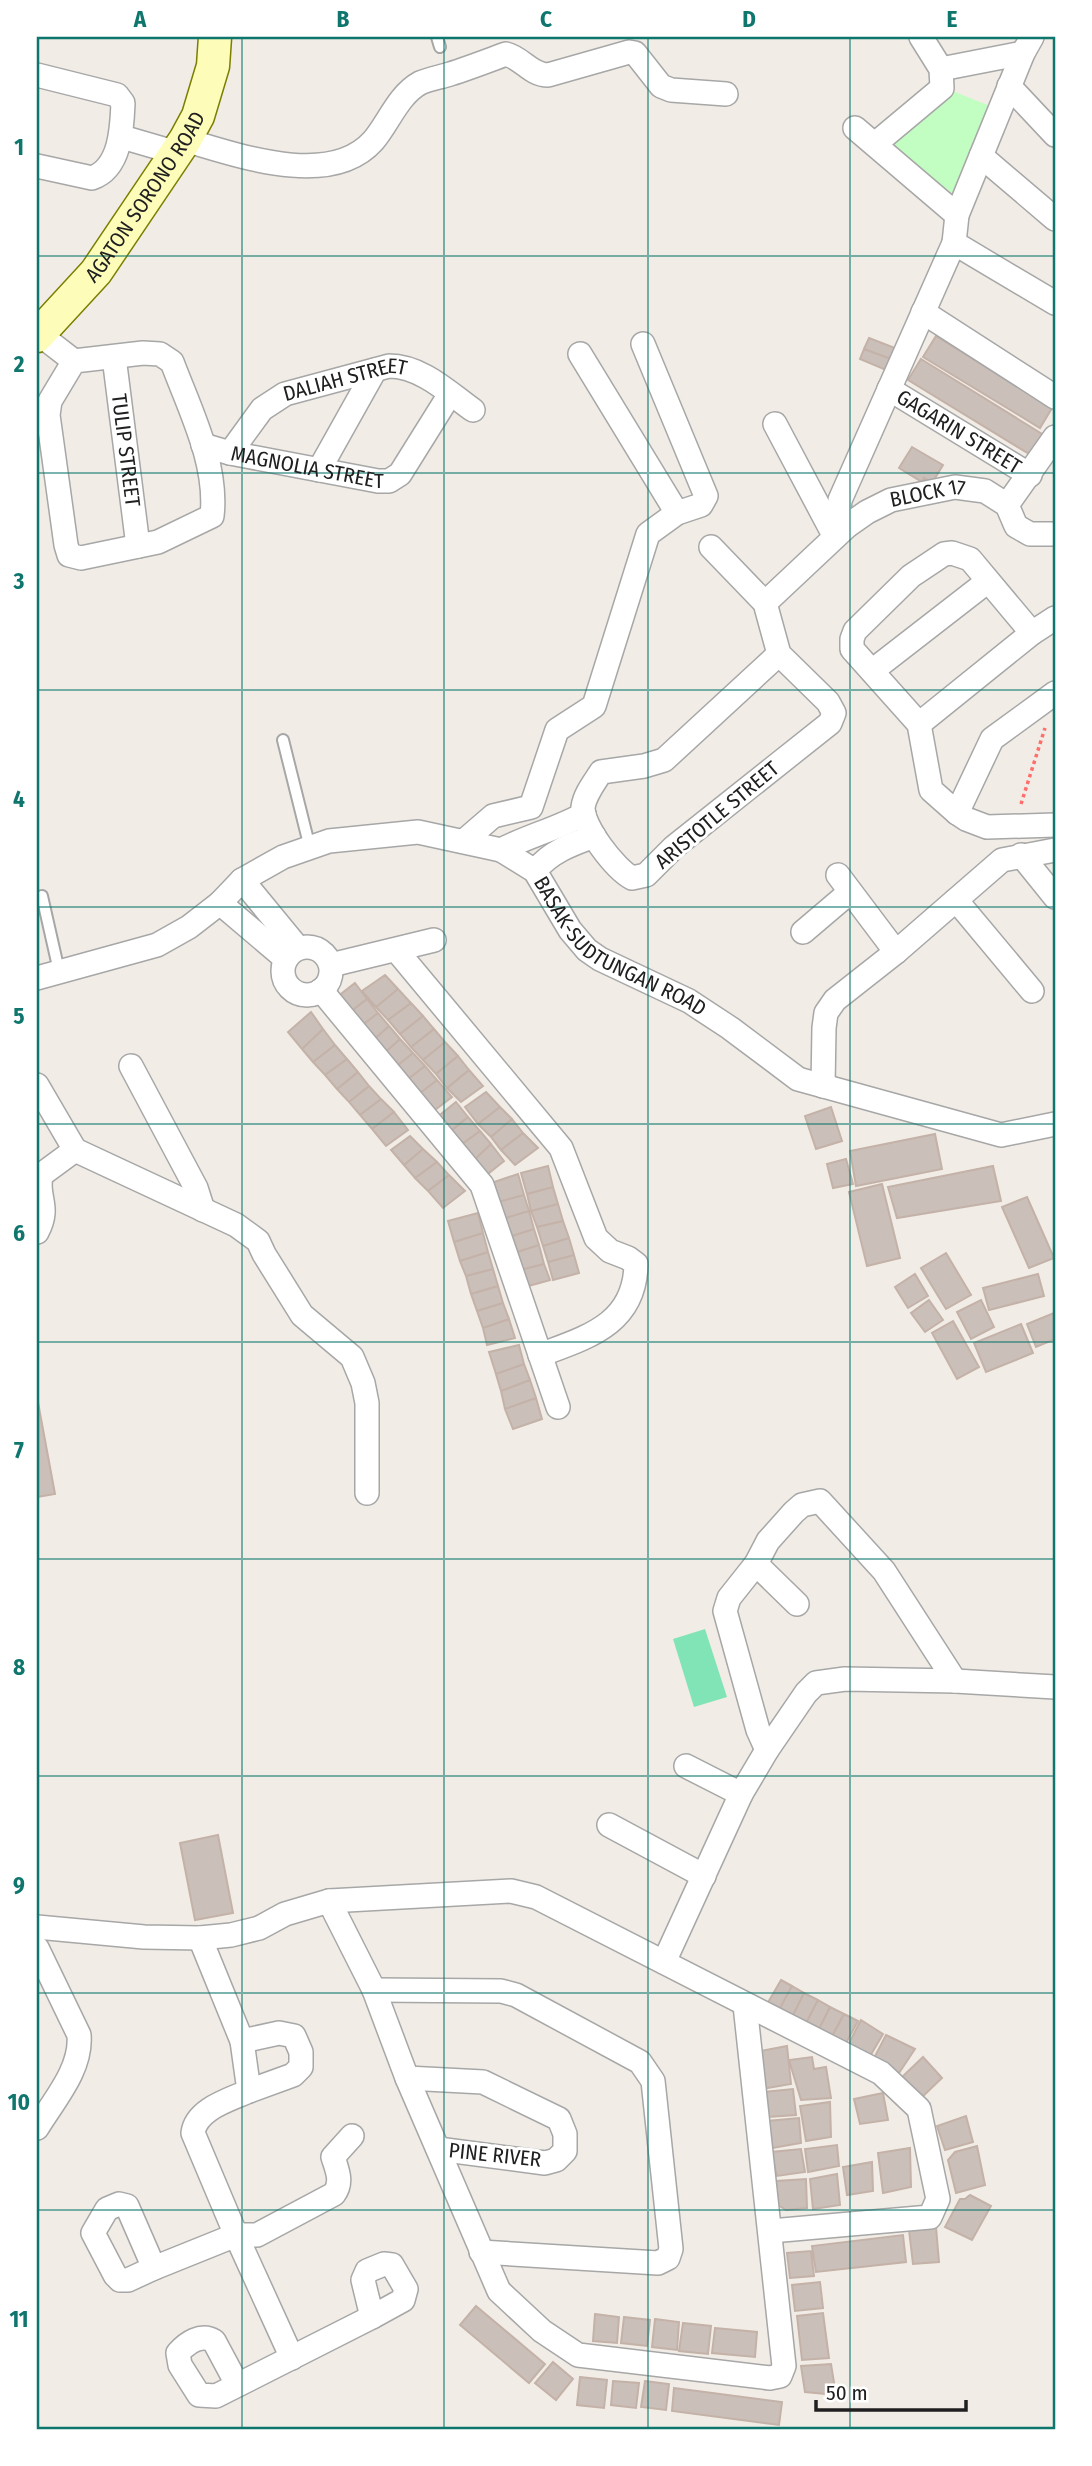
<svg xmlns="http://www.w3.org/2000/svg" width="1092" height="2466" viewBox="0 0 1092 2466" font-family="'Fira Sans Condensed',sans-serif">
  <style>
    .park { fill: #c2fdc2 }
    .pitch { fill: #80e4b6 }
    .building { fill: #cabfb9; stroke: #c4b2a8; stroke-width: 2 }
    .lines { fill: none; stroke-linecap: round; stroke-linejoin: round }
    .lane-casing { stroke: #a7a7a7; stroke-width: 14 }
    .street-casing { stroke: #a7a7a7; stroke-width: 26 }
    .secondary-casing { stroke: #7b7f00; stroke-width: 35 }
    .path { stroke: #ff6e6a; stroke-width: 3.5; stroke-dasharray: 3.5 3.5; stroke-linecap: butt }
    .lane { stroke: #fff; stroke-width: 10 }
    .street { stroke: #fff; stroke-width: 23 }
    .secondary { stroke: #fdfcb9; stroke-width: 32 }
    .grid { fill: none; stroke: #0f766e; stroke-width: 2; stroke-opacity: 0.55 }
    .labels { text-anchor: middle; stroke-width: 6; stroke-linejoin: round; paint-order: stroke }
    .street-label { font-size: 21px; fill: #202020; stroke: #fff }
    .neatline { fill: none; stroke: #0f766e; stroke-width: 2.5 }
    .grid-label { font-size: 23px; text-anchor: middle; font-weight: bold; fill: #0f766e }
  </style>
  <rect width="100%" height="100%" fill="#f1ede6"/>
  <path class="park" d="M950,90L990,106L953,206L881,146Z"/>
  <path class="pitch" d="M705,1629L727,1697L694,1707L673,1639Z"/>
  <path class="building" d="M936,336L1052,408L1040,428L923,357Z
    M869,338L895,348L891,359L864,349Z
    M864,349L891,359L886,370L860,359Z
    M921,359L1047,437L1034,457L908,380Z
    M912,447L943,465L932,483L924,478L922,482L899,468Z
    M385,975L398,989L376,1007L362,991Z
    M355,983L367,999L345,1016L332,1001Z
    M398,989L411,1003L388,1020L376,1007Z
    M367,999L378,1013L356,1030L345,1016Z
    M411,1003L423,1016L400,1034L388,1020Z
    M311,1012L323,1029L302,1049L288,1032Z
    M378,1013L389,1026L369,1044L356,1030Z
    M423,1016L434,1029L411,1047L400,1034Z
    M389,1026L400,1039L380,1057L369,1044Z
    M323,1029L335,1045L313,1062L302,1049Z
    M434,1029L445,1042L423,1060L411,1047Z
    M400,1039L413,1053L392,1070L380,1057Z
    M445,1042L458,1056L436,1074L423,1060Z
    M335,1045L347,1059L325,1075L313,1062Z
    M413,1053L425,1066L403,1083L392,1070Z
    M458,1056L469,1070L447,1088L436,1074Z
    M347,1059L358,1072L337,1089L325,1075Z
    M425,1066L437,1080L415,1097L403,1083Z
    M469,1070L483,1086L461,1102L447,1088Z
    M358,1072L369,1086L349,1102L337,1089Z
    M437,1080L452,1097L431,1113L415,1097Z
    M369,1086L381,1099L360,1115L349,1102Z
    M486,1092L500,1107L478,1124L465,1107Z
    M381,1099L394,1112L372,1129L360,1115Z
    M456,1102L468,1117L447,1134L435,1119Z
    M500,1107L512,1119L491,1137L478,1124Z
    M831,1107L842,1141L816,1149L805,1116Z
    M394,1112L408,1130L386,1146L372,1129Z
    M468,1117L480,1131L458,1147L447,1134Z
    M512,1119L523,1133L501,1150L491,1137Z
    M480,1131L491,1144L472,1162L458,1147Z
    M523,1133L538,1148L515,1165L501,1150Z
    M935,1134L942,1169L856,1186L850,1151Z
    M410,1136L423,1149L404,1165L391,1150Z
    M491,1144L504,1161L484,1177L472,1162Z
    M423,1149L437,1162L415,1178L404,1165Z
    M846,1159L853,1184L833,1188L827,1164Z
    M437,1162L449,1175L428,1191L415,1178Z
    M548,1166L553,1187L527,1194L521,1173Z
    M993,1166L1001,1201L897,1218L888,1187Z
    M518,1174L524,1195L498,1202L491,1183Z
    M449,1175L465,1191L443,1208L428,1191Z
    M882,1184L900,1258L867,1266L849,1192Z
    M553,1187L558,1204L531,1211L527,1194Z
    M524,1195L529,1211L502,1219L498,1202Z
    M1027,1197L1054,1258L1029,1268L1002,1207Z
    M558,1204L563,1221L537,1227L531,1211Z
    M529,1211L534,1229L509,1237L502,1219Z
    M478,1213L483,1233L454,1242L448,1221Z
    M563,1221L569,1238L543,1246L537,1227Z
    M534,1229L539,1245L514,1253L509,1237Z
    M483,1233L488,1252L460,1261L454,1242Z
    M569,1238L574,1255L548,1262L543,1246Z
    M539,1245L544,1264L520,1270L514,1253Z
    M488,1252L493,1269L466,1276L460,1261Z
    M946,1253L971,1295L946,1309L921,1268Z
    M574,1255L579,1273L553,1280L548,1262Z
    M544,1264L550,1280L525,1287L520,1270Z
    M493,1269L498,1286L471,1294L466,1276Z
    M915,1274L928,1296L908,1308L895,1287Z
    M1038,1274L1044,1296L989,1310L983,1288Z
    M498,1286L503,1303L477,1311L471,1294Z
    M929,1300L943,1320L925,1332L911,1313Z
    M981,1300L994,1327L971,1339L957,1312Z
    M503,1303L509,1319L483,1328L477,1311Z
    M1054,1313L1055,1339L1036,1347L1027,1324Z
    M509,1319L515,1338L487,1345L483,1328Z
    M953,1321L979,1367L957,1379L932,1333Z
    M1021,1324L1033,1353L986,1372L974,1343Z
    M519,1345L524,1364L496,1374L489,1352Z
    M524,1364L530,1380L501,1391L496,1374Z
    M530,1380L536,1398L505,1409L501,1391Z
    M37,1397L55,1494L37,1497Z
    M536,1398L542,1419L513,1429L505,1409Z
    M218,1835L233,1913L195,1920L180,1843Z
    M781,1980L792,1986L779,2010L767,2004Z
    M792,1986L804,1993L792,2017L779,2010Z
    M804,1993L818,2000L805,2025L792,2017Z
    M818,2000L830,2007L818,2031L805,2025Z
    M830,2007L844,2014L831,2038L818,2031Z
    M844,2014L858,2021L845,2045L831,2038Z
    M861,2020L883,2034L869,2058L847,2047Z
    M886,2035L915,2049L899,2073L873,2060Z
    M787,2046L791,2084L762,2089L756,2052Z
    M812,2057L814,2069L826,2067L831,2098L801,2100L789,2060Z
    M923,2057L942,2078L921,2098L901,2078Z
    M793,2089L796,2115L768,2117L764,2092Z
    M883,2093L888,2120L860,2124L854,2099Z
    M830,2102L831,2137L806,2141L800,2106Z
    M966,2116L973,2142L945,2150L937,2126Z
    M799,2118L801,2143L772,2148L767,2121Z
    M837,2145L839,2166L808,2172L805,2149Z
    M977,2146L985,2185L956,2193L948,2160L955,2152Z
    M910,2148L911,2187L883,2193L878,2153Z
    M801,2149L805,2172L777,2176L771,2152Z
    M872,2162L873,2191L847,2195L843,2167Z
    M837,2174L840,2205L813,2209L810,2179Z
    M806,2179L807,2208L786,2210L778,2205L776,2181Z
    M970,2195L991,2206L972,2240L945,2227L960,2199H965Z
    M936,2227L939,2262L913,2264L909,2230Z
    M903,2235L906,2262L816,2272L812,2246Z
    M811,2251L814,2276L790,2278L787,2253Z
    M820,2282L823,2308L795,2311L792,2285Z
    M476,2306L545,2364L529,2383L460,2325Z
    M823,2313L829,2358L802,2360L797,2316Z
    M595,2314L619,2317L617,2343L593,2341Z
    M624,2317L650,2320L647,2346L621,2343Z
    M655,2319L679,2322L677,2350L652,2347Z
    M683,2323L711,2326L708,2354L679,2351Z
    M715,2328L757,2332L755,2357L712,2353Z
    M553,2362L573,2379L556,2400L535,2383Z
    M831,2364L836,2395L805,2392L801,2366Z
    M580,2377L607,2380L604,2408L577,2405Z
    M613,2381L639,2383L636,2408L611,2405Z
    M645,2381L669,2384L666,2410L641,2407Z
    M674,2388L782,2402L779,2425L672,2411Z"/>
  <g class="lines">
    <g class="lane-casing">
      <path id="lane" d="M437,37L440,47
        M283,740L310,848
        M42,896L59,971"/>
    </g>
    <g class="street-casing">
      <g id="street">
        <path d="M941,69L1023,53"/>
        <path d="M37,75L117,95L123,103C122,127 121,168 92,178L37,166"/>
        <path d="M1009,86L1055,135"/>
        <path d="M855,128L957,215"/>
        <path d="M122,137L177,153"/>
        <path d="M185,140C237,155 330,189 373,141C388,124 398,95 420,83C429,79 441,77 450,74C469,68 487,61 506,54C522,58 531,75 548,75L629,52L635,53L661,86L671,90L726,94"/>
        <path d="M875,144L942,88L941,69L921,37"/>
        <path d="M981,156L1055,219"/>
        <path d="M954,243L1055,303"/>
        <path d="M923,312L1055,397"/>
        <path d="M39,334L74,361"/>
        <path d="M143,353L160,354L172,362C190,410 218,464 212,516L158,542L81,558L69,555L66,545L48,415L50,401L74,361Z"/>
        <path d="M580,354L677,513"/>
        <path id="s1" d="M114,357L138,546"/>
        <path id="s2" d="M889,389L1030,475"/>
        <path d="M775,424L835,537"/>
        <path id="s3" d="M203,445L230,453L378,481H389L400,474L450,394"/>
        <path id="s4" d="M230,453L262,409L285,394L389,366C421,366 448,392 473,410"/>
        <path d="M319,470L375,370"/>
        <path d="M1007,505L1055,437"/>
        <path d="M847,526L839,511L840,500L954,243L957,215L1023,53L1032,37"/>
        <path d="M711,547L765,603L779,654L828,702L834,713L830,723L674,847L646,875L632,878C615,869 582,826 583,807C585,794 594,783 601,772L644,766L664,760L779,654"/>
        <path id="s5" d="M765,603L847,526L867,512L891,500L955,487L985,491L1007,505L1016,526L1030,534H1055"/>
        <path d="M1032,633L970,559L952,553L944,554L911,576L855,631L852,639V649L919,724L931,790L957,813L966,819L987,827L1055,825"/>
        <path d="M872,671L988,581"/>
        <path d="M919,724L1032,633L1055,618"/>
        <path d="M957,813L992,739L1055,693"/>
        <path d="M464,841L493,816L531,807L557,730L594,706L648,534L677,513L701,505L706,496L643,344"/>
        <path d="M501,850C528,836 557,829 584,814"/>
        <path d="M1021,855L1055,897"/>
        <path d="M535,871C550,852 572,844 594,836"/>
        <path d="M838,875L896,952"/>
        <path d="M242,880L298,948"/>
        <path d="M956,900L1032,991"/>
        <path d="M220,903L286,959"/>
        <path d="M803,932L850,892"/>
        <circle cx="307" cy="971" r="24"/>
        <path d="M397,951L561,1148L596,1238L610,1251L628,1258L636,1264C635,1324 588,1337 540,1355"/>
        <path d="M331,965L434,940"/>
        <path id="s6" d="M37,978L157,945L189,927L220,903L242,880L283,857L329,841L418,832L501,850L535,871L570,930L587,950L600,959L689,1001L730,1028L798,1079L1001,1135L1055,1124"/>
        <path d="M321,990L482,1185L558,1407"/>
        <path d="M131,1066L196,1188L203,1210"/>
        <path d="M37,1085L75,1150L236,1225L258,1241L264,1254L302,1315L352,1357L363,1383L367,1403V1493"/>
        <path d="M823,1086L824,1028L826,1013L835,1000L896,952L1002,860L1055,850"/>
        <path d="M37,1232C51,1206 36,1198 41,1175L75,1150"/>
        <path d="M756,1564L797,1604"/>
        <path d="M767,1750L758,1730L725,1611L729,1598L756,1564L768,1541L794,1512L802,1505L820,1501L884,1571L955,1681"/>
        <path d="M686,1766L741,1794"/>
        <path d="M609,1825L704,1876"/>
        <path d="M329,1901L374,1990L407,2078L499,2291L542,2331L578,2355L770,2378L780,2376L784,2366L745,2005"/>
        <path d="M37,1927L144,1937L200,1938L231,1935L259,1928L285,1914L329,1901L511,1891L536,1897L881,2073L919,2109L938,2199L930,2217L771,2231"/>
        <path d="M200,1938L242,2041L249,2091C229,2100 196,2109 193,2133L236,2235L292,2358"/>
        <path d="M37,1948L79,2035C82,2069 54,2100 37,2128"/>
        <path d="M664,1962L741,1794L767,1750L806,1693L816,1683L845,1679L955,1681L1055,1687"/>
        <path d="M374,1990L501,1991L516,1995L640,2062L653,2081L671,2249L668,2258L658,2263L481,2252"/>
        <path d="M242,2041L279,2033L294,2036L301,2052V2067L293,2075L249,2091"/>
        <path d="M407,2078L483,2082L559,2119L565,2134V2151L556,2160L545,2163L438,2149"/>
        <path d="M119,2204L127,2206L154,2268L128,2280H120L115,2275L93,2233L107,2209Z"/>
        <path d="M384,2264L392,2265L406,2289L403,2300L372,2317L363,2280L367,2271Z"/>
        <path d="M154,2268L236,2235H257L334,2194C343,2182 337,2170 333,2157L352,2136"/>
        <path d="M237,2384L214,2341C201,2333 187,2343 178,2353L180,2365L199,2395L216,2396L372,2317"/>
      </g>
    </g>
    <g class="secondary-casing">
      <g id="secondary">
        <path id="s7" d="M37,336L96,272L185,140L198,116L213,66L215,37"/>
      </g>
    </g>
    <path class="path" d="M1021,804L1045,728"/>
    <use href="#lane" class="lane"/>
    <use href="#street" class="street"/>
    <use href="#secondary" class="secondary"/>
  </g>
  <path class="grid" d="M242,37V2429M444,37V2429M648,37V2429M850,37V2429M37,256H1055M37,473H1055M37,690H1055M37,907H1055M37,1124H1055M37,1342H1055M37,1559H1055M37,1776H1055M37,1993H1055M37,2210H1055"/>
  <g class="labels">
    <g class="street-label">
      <text dy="7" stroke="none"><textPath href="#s7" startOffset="177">AGATON SORONO ROAD</textPath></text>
      <text dy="7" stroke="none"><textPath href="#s4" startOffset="144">DALIAH STREET</textPath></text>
      <text dy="7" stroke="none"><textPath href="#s2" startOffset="82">GAGARIN STREET</textPath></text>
      <text dy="7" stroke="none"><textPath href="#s1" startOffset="94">TULIP STREET</textPath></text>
      <text dy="7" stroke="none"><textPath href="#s3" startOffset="107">MAGNOLIA STREET</textPath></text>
      <text dy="7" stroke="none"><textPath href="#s5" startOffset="201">BLOCK 17</textPath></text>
      <text transform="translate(717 815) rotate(-40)" y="7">ARISTOTLE STREET</text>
      <text dy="7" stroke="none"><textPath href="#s6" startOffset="660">BASAK-SUDTUNGAN ROAD</textPath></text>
      <text transform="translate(495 2155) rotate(6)" y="7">PINE RIVER</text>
    </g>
  </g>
  <rect width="1092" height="2466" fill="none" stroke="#ffffff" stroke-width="77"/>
  <path d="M816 2400v10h150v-10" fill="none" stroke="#202020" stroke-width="3.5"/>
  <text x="826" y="2400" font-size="21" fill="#202020" stroke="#ffffff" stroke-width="5" paint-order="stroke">50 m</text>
  <rect x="38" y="38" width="1016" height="2390" class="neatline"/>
  <g class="grid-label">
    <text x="140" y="27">A</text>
    <text x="343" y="27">B</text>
    <text x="546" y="27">C</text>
    <text x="749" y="27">D</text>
    <text x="952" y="27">E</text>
    <text x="19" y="155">1</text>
    <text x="19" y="372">2</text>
    <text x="19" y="589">3</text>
    <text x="19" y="807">4</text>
    <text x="19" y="1024">5</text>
    <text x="19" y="1241">6</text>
    <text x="19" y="1458">7</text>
    <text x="19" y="1675">8</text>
    <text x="19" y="1893">9</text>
    <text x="19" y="2110">10</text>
    <text x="19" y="2327">11</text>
  </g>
</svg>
